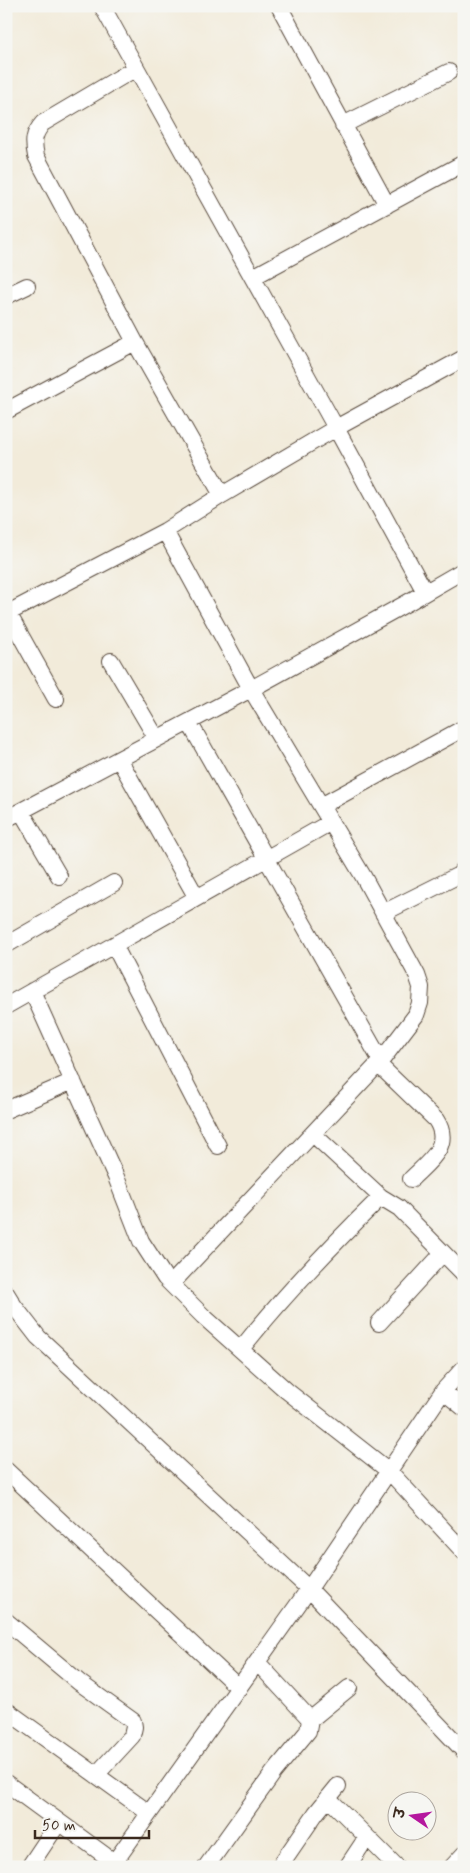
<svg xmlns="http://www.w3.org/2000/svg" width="470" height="1873" viewBox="0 0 470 1873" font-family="Mynerve,'Playpen Sans Deva',sans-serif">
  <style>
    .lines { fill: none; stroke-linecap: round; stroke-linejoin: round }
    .minor-casing { stroke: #56473a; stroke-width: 18 }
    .minor { stroke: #fff; stroke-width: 16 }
  </style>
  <rect width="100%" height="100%" fill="#f6f6f2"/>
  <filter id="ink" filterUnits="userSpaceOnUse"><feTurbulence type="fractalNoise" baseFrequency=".02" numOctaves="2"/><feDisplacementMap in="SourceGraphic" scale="10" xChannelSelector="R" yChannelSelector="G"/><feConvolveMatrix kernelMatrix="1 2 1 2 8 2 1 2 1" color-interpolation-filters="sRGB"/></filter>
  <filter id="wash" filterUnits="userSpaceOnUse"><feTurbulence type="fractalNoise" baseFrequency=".0096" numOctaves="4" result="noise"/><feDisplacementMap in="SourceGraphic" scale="20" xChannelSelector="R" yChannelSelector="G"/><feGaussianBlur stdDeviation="1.12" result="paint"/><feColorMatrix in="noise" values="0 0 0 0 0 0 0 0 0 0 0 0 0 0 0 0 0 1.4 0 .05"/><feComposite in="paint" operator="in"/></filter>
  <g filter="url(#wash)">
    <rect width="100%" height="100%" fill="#f2ebda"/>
  </g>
  <g filter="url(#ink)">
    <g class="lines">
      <g class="minor-casing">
        <path id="minor" d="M279,6L387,205
          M136,68L43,123C33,134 33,142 36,156L135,342L222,495
          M343,125L449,72
          M253,277L464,163
          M6,296L27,286
          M6,411L135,342
          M165,531L251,689L407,603L464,570
          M425,592L336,428L464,358
          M8,613L56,699
          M6,614L165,531L222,495L336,428L102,6
          M111,661L157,739
          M189,722L381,1061
          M119,759L197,898
          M321,806L464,728
          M21,811L59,876
          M6,819L251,689L363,876L417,975L421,987L420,1003L416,1015L381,1061L171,1284
          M383,913L459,875L464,869
          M6,945L114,883
          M114,945L218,1146
          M32,991L116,1177L141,1241L165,1278L203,1316L287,1391L389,1471L464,1552
          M6,1006L331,822
          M378,1064L436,1120C453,1146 428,1162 411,1179
          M6,1110L73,1081
          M313,1134L381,1197
          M6,1293L14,1306L38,1337L309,1589L464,1751
          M379,1323L443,1253
          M241,1349C284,1295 332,1245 381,1197L399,1208L464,1274
          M443,1391L464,1408
          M6,1470L239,1688
          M6,1621L80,1683L133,1721L134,1727L132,1736L96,1775
          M6,1710L149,1813
          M310,1720L349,1688
          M6,1783L114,1862
          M328,1798L397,1867
          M29,1867L59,1822
          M111,1867L309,1589L443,1391L464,1368
          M206,1867L274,1772L308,1731L310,1720L307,1716L257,1662
          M279,1867L316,1813L338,1786
          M347,1867L367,1837
          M452,1867L464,1854"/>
      </g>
      <use href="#minor" class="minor"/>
    </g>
  </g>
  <rect width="470" height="1873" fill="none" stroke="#f6f6f2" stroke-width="25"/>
  <g transform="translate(412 1816) rotate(283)"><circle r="24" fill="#f6f6f2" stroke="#aba49d"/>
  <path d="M0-4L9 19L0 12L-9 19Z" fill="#b5179e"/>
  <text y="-8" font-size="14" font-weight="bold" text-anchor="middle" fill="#3b2a1e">उ</text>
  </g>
  <path d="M35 1830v8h114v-8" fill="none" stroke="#3b2a1e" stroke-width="2.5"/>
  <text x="42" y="1830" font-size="15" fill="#3b2a1e" stroke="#f6f6f2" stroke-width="4" paint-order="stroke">50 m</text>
</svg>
